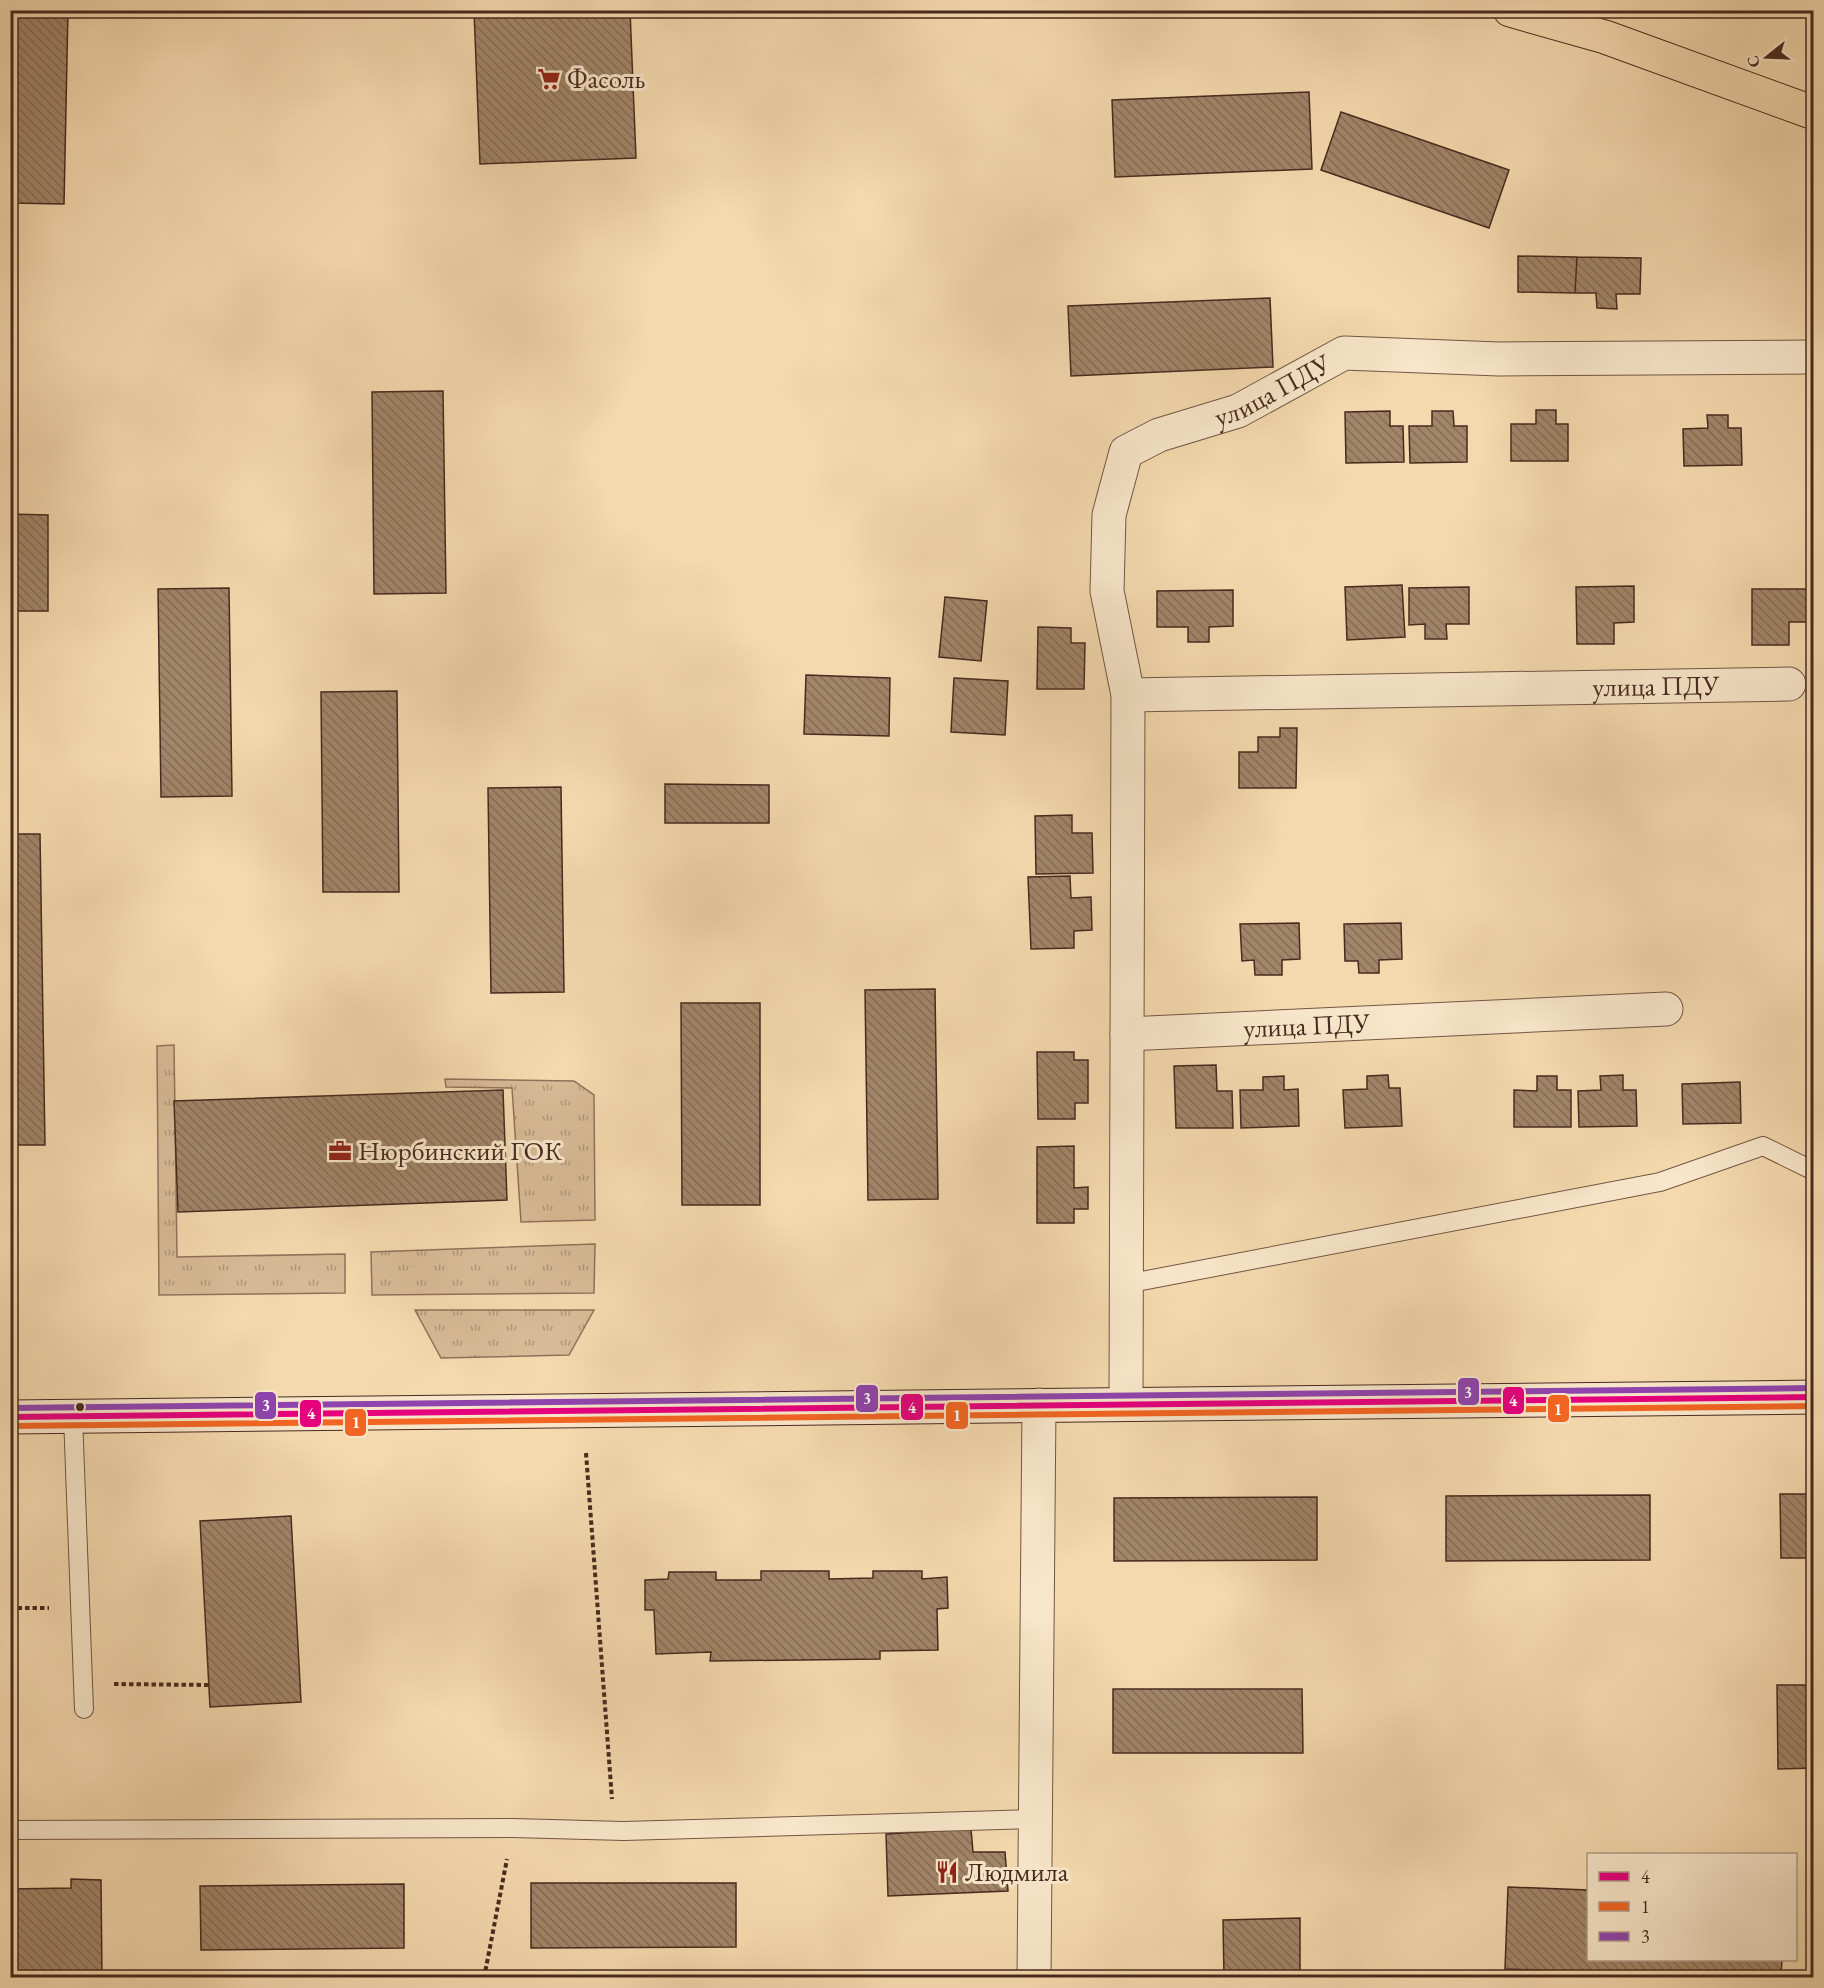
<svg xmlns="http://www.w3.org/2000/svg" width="1824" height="1988" viewBox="0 0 1824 1988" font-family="'EB Garamond',serif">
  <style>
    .grass { fill: url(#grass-tufts); stroke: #90725a; stroke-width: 1.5 }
    .building { fill: url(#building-back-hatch); stroke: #482a1f; stroke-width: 1.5 }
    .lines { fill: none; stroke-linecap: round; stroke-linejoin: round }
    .service-casing { stroke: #735643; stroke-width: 20 }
    .minor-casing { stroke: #735643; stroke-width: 35 }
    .secondary-casing { stroke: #482a1f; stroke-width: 35 }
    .primary-casing { stroke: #482a1f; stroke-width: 35 }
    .path { stroke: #482a1f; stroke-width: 4; stroke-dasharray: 4.5 3; stroke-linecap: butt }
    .service { stroke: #f8e6ca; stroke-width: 18 }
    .minor { stroke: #f8e6ca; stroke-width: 33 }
    .secondary { stroke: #f8e6ca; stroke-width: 33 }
    .primary { stroke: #f4d9ae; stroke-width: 33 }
    .bus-1-casing { stroke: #f8e6ca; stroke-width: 10 }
    .bus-2-casing { stroke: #f8e6ca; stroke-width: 10 }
    .bus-3-casing { stroke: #f8e6ca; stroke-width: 10 }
    .bus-1 { stroke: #e5007d; stroke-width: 6 }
    .bus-2 { stroke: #f26522; stroke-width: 6 }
    .bus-3 { stroke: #8e44ad; stroke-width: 6 }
    .bus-dot { fill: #482a1f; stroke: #f8e6ca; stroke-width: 2 }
    .labels { text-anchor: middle; stroke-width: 6; stroke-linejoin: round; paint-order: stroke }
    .poi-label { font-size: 27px; fill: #482a1f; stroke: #f8e6ca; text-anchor: start }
    .street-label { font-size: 27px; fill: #482a1f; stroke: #f8e6ca }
    .line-badge { stroke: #f8e6ca; stroke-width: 2 }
    .badge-label { font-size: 16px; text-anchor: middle; font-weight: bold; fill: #fff }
  </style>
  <defs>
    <pattern id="grass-tufts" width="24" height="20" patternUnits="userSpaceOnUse" patternTransform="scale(1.5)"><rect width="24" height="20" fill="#d7bb96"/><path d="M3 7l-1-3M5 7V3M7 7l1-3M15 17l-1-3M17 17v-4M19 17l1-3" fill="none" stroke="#b0987a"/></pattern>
    <pattern id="building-back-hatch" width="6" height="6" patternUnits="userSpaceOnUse" patternTransform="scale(1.5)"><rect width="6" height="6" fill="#a18569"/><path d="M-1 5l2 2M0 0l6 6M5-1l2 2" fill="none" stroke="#856d56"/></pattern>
  </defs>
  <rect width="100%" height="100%" fill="#f4d9ae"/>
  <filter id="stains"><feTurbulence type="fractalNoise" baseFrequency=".00333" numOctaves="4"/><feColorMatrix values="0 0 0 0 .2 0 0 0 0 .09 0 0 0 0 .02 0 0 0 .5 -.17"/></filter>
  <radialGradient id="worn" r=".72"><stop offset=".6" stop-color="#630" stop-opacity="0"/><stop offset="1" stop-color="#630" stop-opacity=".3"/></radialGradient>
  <path class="grass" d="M174,1045L177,1257L345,1254V1293L159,1295L157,1046Z
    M445,1079L574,1081L594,1095L595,1220L521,1222L512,1088L446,1087Z
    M595,1244L594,1293L372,1295L371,1252Z
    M415,1310H594L569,1355L441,1358Z"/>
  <path class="building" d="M10,10H68L64,204L10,203Z
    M474,10H630L636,158L480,164Z
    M1309,92L1312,169L1115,177L1112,100Z
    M1341,112L1509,170L1489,228L1321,170Z
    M1518,256L1577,257L1575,293L1518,292Z
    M1577,257L1641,258L1640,294H1616L1617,309L1597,308L1596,293H1575Z
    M1270,298L1273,367L1071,376L1068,306Z
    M443,391L446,593L374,594L372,392Z
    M1536,410H1556V424H1568V461H1511V424H1536Z
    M1390,411V426H1403L1404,462L1346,463L1345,412Z
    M1432,411H1453L1454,426H1467V462L1410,463L1409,426H1432Z
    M1707,415H1728V428H1741L1742,465L1684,466L1683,429L1708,428Z
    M10,514L48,515V611H10Z
    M1402,585L1405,637L1347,640L1345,587Z
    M1634,586V622L1614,623V644H1577L1576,587Z
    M1469,587V624H1446L1447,639H1425V624L1409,625V588Z
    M229,588L232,796L161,797L158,589Z
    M1752,589H1809L1808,622H1789V645H1752Z
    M1233,590V626L1209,627V642H1188V627H1157V591Z
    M945,597L987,601L981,661L939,657Z
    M1038,627L1071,628V643H1085L1084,689H1037Z
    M806,675L890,678L889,736L804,734Z
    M954,678L1008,681L1005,735L951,732Z
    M397,691L399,892H323L321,692Z
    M1280,728H1297L1296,788H1239V752H1258V737H1280Z
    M665,784L769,785V823H665Z
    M561,787L564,992L491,993L488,788Z
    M1072,815V833H1092L1093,873L1036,874L1035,816Z
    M10,834H40L45,1145H10Z
    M1070,876L1071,898L1091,897L1092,930L1074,931V948L1031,949L1028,877Z
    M1299,923L1300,959L1282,960V975H1255L1254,960L1242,961L1240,924Z
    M1401,923L1402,959L1379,960V973H1359L1358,961H1345L1344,924Z
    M935,989L938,1199L868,1200L865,990Z
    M681,1003H760V1205H682Z
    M1037,1052H1074V1060H1088V1103H1075V1119H1038Z
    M1216,1065L1217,1091H1232L1233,1128H1176L1174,1066Z
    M1388,1075L1389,1088H1400L1402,1126L1345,1128L1343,1090L1367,1089V1076Z
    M1623,1075V1090H1636L1637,1126L1579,1127L1578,1091L1601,1090L1600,1076Z
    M1284,1076V1090L1298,1089L1299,1126L1241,1128L1240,1090H1263V1077Z
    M1537,1076H1557V1090H1571V1127H1514V1090L1537,1091Z
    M1740,1082L1741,1123L1683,1124L1682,1084Z
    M503,1090L507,1200L178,1212L174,1101Z
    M1074,1146V1188L1088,1187V1209H1074V1223H1037V1147Z
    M1780,1494H1814V1558H1781Z
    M1650,1495V1560L1446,1561V1496Z
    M1317,1497V1560L1114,1561V1498Z
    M291,1516L301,1702L210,1707L200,1521Z
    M761,1571H829V1579L873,1578V1571H922V1579L947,1577L948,1608L937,1609L938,1650L880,1651V1659L710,1661L711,1652L656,1654L654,1610H645V1580L668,1579L669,1572H716V1580H761Z
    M1777,1685H1814V1768L1778,1769Z
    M1113,1689H1302L1303,1753H1113Z
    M971,1829L973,1852H1005L1008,1891L888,1896L886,1834Z
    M71,1879L101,1880L102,1978H10V1889L71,1888Z
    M531,1883H736V1947L531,1948Z
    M404,1884V1948L201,1950L200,1886Z
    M1508,1887L1588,1890V1960H1782L1781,1978L1505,1969Z
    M1300,1918V1978H1224L1223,1920Z"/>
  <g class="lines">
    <g class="service-casing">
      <path id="service" d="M1126,1284L1660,1182L1763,1146L1814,1171
        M73,1416L84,1709
        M10,1830L513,1828L624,1831L1035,1819"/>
    </g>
    <g class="minor-casing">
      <g id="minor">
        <path id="s1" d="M1128,695L1789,684"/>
        <path id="s2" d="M1127,1034L1666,1009"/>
        <path id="s3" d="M1126,1404L1128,695L1107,591L1109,515L1126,452L1159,435L1238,411L1344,353L1499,359L1814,357"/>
        <path d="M1034,1978L1039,1405"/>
      </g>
    </g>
    <g class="secondary-casing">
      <path id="secondary" d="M10,1417L1814,1397"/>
    </g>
    <g class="primary-casing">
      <path id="primary" d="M1510,10L1605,37L1814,113"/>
    </g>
    <path class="path" d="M586,1453L612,1799
      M10,1608H49
      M114,1684L209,1685
      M484,1978L507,1859"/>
    <use href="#service" class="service"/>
    <use href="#minor" class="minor"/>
    <use href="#secondary" class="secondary"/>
    <use href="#primary" class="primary"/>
    <g class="bus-1-casing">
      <path id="bus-1" d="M10,1417L1814,1397"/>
    </g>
    <g class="bus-2-casing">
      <path id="bus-2" d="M10,1426L1814,1406"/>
    </g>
    <g class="bus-3-casing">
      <path id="bus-3" d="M10,1408L1814,1388"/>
    </g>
    <use href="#bus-1" class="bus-1"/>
    <use href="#bus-2" class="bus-2"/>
    <use href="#bus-3" class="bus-3"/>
  </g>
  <defs>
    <g id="supermarket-bare" transform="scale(1.8)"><path d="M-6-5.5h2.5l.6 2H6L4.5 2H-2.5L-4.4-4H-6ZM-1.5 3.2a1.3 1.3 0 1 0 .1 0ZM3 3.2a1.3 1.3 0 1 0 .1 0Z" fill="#8f2418" stroke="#f8e6ca" stroke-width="2.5" paint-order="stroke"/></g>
    <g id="office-bare" transform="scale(1.8)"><path d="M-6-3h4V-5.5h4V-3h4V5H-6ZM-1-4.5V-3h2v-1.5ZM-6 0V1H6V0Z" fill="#8f2418" stroke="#f8e6ca" stroke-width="2.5" paint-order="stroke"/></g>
    <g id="restaurant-bare" transform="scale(1.8)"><path d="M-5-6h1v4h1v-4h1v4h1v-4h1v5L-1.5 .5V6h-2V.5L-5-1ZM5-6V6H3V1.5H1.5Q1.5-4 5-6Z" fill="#8f2418" stroke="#f8e6ca" stroke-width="2.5" paint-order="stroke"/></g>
  </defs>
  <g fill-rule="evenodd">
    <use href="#supermarket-bare" x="549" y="79"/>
    <use href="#office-bare" x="340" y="1151"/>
    <use href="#restaurant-bare" x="947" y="1872"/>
  </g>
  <circle class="bus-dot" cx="80" cy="1407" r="5"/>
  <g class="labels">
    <g class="poi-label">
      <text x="567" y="88">Фасоль</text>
      <text x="358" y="1160">Нюрбинский ГОК</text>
      <text x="965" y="1881">Людмила</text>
    </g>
    <g class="street-label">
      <text dy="9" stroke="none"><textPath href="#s3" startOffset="1116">улица ПДУ</textPath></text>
      <text dy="9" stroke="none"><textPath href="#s1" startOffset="528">улица ПДУ</textPath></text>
      <text dy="9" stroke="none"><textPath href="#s2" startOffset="180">улица ПДУ</textPath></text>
    </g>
  </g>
  <g class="line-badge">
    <rect x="1457" y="1377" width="23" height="29" rx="6" fill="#8e44ad"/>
    <rect x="855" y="1384" width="24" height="29" rx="6" fill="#8e44ad"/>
    <rect x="1502" y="1386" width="23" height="29" rx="6" fill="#e5007d"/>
    <rect x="254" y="1391" width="23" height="29" rx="6" fill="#8e44ad"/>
    <rect x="900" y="1393" width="24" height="28" rx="6" fill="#e5007d"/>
    <rect x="1547" y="1394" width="23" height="29" rx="6" fill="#f26522"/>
    <rect x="299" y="1399" width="23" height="29" rx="6" fill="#e5007d"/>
    <rect x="945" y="1401" width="24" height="29" rx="6" fill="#f26522"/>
    <rect x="344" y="1408" width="23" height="29" rx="6" fill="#f26522"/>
  </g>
  <g class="badge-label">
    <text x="1468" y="1398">3</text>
    <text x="867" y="1404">3</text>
    <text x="1513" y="1406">4</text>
    <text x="266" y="1411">3</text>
    <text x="912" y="1413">4</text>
    <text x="1558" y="1415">1</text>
    <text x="311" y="1419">4</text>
    <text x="957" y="1421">1</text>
    <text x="356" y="1428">1</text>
  </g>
  <rect width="1824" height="1988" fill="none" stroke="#f4d9ae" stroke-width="36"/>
  <rect x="12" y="12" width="1800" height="1964" fill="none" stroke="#482a1f" stroke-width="3"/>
  <rect x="18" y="18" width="1788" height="1952" fill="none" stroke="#482a1f" stroke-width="1.5"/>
  <rect x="1587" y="1853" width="210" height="108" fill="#f8e6ca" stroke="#b29b86" stroke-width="1.5"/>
  <rect x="1599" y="1872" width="30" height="9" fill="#e5007d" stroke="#b29b86" stroke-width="1.5"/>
  <text x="1641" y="1883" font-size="18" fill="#482a1f">4</text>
  <rect x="1599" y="1902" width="30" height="9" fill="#f26522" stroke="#b29b86" stroke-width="1.5"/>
  <text x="1641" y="1913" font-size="18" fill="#482a1f">1</text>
  <rect x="1599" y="1932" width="30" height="9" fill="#8e44ad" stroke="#b29b86" stroke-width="1.5"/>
  <text x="1641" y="1943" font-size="18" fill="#482a1f">3</text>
  <g transform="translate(1767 57) rotate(252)" stroke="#f8e6ca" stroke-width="4.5" paint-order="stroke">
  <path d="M0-4.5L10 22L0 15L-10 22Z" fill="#482a1f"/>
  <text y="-9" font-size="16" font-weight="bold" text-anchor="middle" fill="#482a1f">С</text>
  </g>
  <rect width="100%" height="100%" filter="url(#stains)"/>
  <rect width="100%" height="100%" fill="url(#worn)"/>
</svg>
